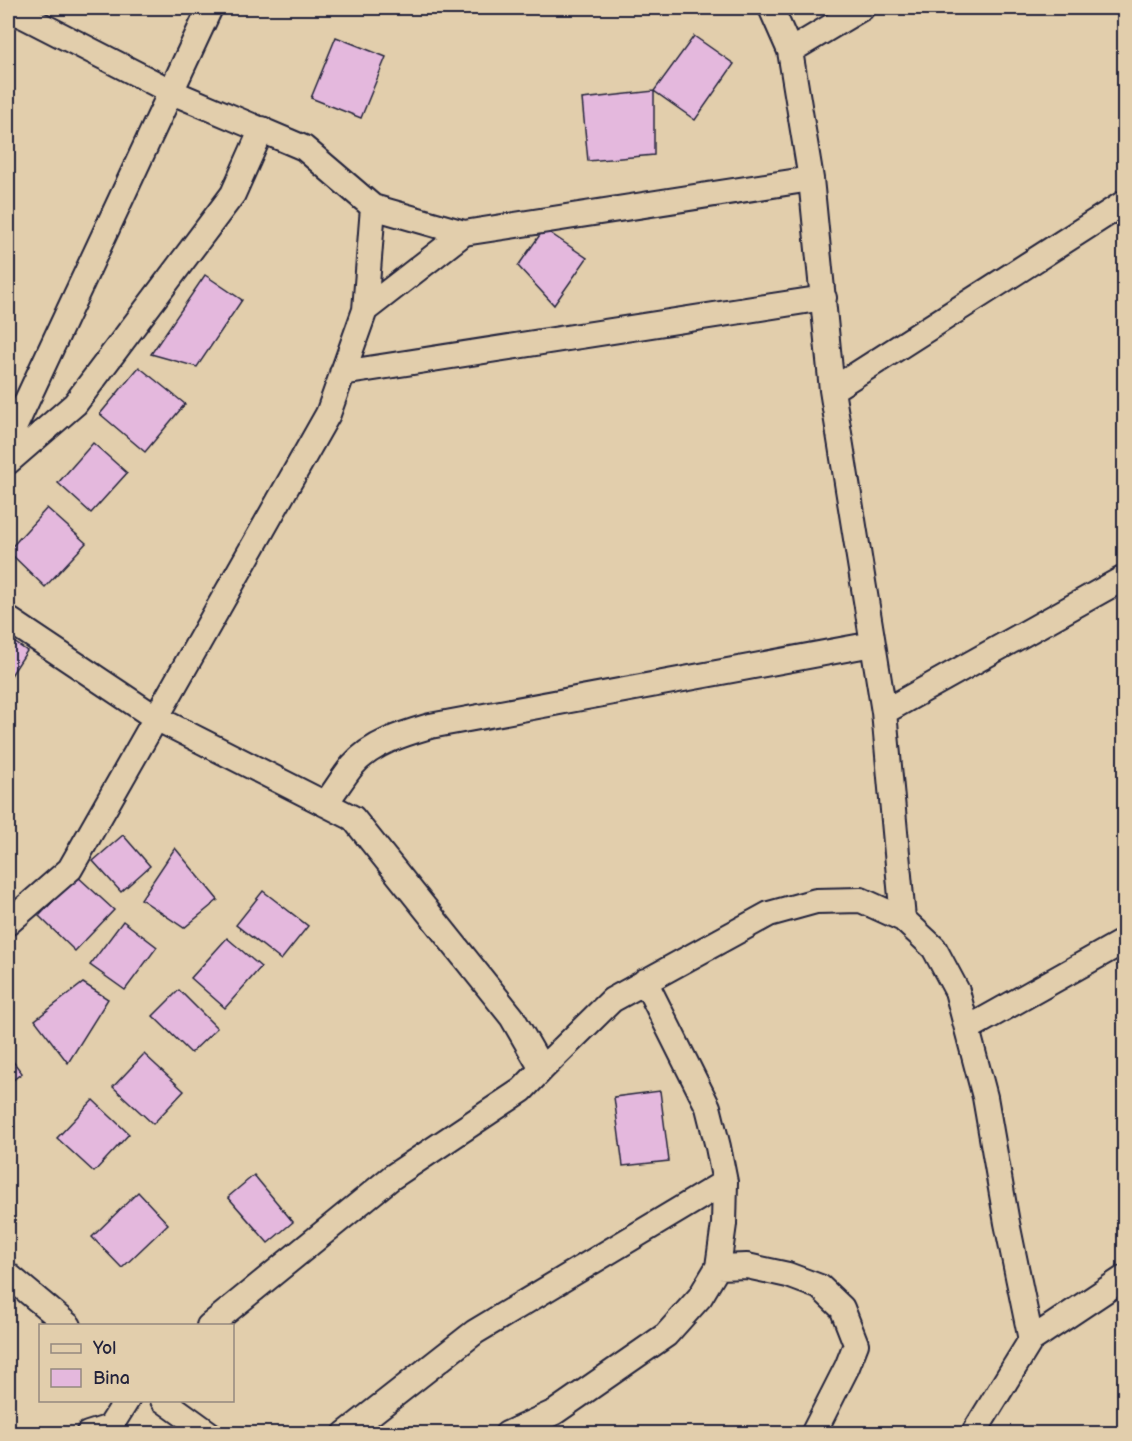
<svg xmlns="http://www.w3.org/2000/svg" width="1132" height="1441" viewBox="0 0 1132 1441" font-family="'Balsamiq Sans',sans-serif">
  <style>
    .building { fill: #e4b8dd; stroke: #22223b; stroke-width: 1.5 }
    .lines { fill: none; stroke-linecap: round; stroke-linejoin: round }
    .minor-casing { stroke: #22223b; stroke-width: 28 }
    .minor { stroke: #e2ceac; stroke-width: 24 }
  </style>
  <rect width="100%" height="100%" fill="#e2ceac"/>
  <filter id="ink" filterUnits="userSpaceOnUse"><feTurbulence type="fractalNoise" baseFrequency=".0167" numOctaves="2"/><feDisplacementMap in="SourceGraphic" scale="12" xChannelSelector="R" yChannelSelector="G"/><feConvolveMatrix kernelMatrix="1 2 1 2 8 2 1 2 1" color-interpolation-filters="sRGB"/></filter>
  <g filter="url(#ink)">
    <path class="building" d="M694,36L734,64L695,120L654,91Z
      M336,37L386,57L361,118L311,98Z
      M654,91V155L588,161L582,99Z
      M544,229L587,258L554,305L518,266Z
      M205,275L242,300L197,367L151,354Z
      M139,367L185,404L145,452L100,414Z
      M93,443L127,473L91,513L58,483Z
      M47,508L86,543L45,587L8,551Z
      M8,638L27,651L8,680Z
      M123,835L150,866L121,892L93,861Z
      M175,848L218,900L184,928L141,899Z
      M77,876L114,910L75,951L39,916Z
      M263,891L308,926L281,960L236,925Z
      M123,921L157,947L125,990L90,965Z
      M227,938L261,967L225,1008L191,978Z
      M83,983L108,999L68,1063L35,1020Z
      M179,990L217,1028L191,1053L153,1016Z
      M144,1054L184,1091L153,1124L113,1087Z
      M8,1055L22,1073L8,1084Z
      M660,1091L669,1161L623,1166L614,1097Z
      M93,1100L129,1134L94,1172L57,1138Z
      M254,1175L293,1222L268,1243L228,1197Z
      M138,1192L168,1224L122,1268L92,1237Z"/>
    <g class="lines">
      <g class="minor-casing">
        <path id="minor" d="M8,8L172,92L304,148L373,207L365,310L328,414L156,718L8,619
          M771,8L790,51L811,179L832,390L884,712
          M790,51L862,8
          M373,207L464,233
          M365,310L464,233L811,179
          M342,373L824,298
          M832,390L1124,203
          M8,441L210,8
          M8,462L75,404L233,194L262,129
          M325,804C335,791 343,777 353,765C372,743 403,734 430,726L873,644
          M903,919L884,712L1124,578
          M8,923L70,869L156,718L353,818L512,1017L542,1069L522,1090L392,1177L209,1326
          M967,1029L1124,941
          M542,1069L612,1000L769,914L816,901L861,900L903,919L934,948L957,991L985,1097L1007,1223L1031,1340
          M718,1267L747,1266L788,1275L820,1287L842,1308L856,1344L847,1367L813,1434
          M8,1275L69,1326
          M163,1400L210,1434
          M88,1434L110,1427L127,1400
          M345,1434L475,1332L725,1182
          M507,1434L555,1412L666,1335L700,1297L718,1267L724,1224L725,1182L718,1147L708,1107L645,981
          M973,1434L1031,1340L1124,1278"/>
      </g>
      <use href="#minor" class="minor"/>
    </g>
  </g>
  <rect width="1132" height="1441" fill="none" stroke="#e2ceac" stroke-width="30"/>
  <rect x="15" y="15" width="1102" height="1411" fill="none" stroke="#22223b" stroke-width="2" filter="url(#ink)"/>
  <rect x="39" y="1324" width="195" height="78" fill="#e2ceac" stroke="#95897f" stroke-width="1.5"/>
  <rect x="51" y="1344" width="30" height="9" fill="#e2ceac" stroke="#95897f" stroke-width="1.5"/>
  <text x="93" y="1354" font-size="18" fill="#22223b">Yol</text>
  <rect x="51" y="1369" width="30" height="18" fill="#e4b8dd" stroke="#95897f" stroke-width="1.5"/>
  <text x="93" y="1384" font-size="18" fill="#22223b">Bina</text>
</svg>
